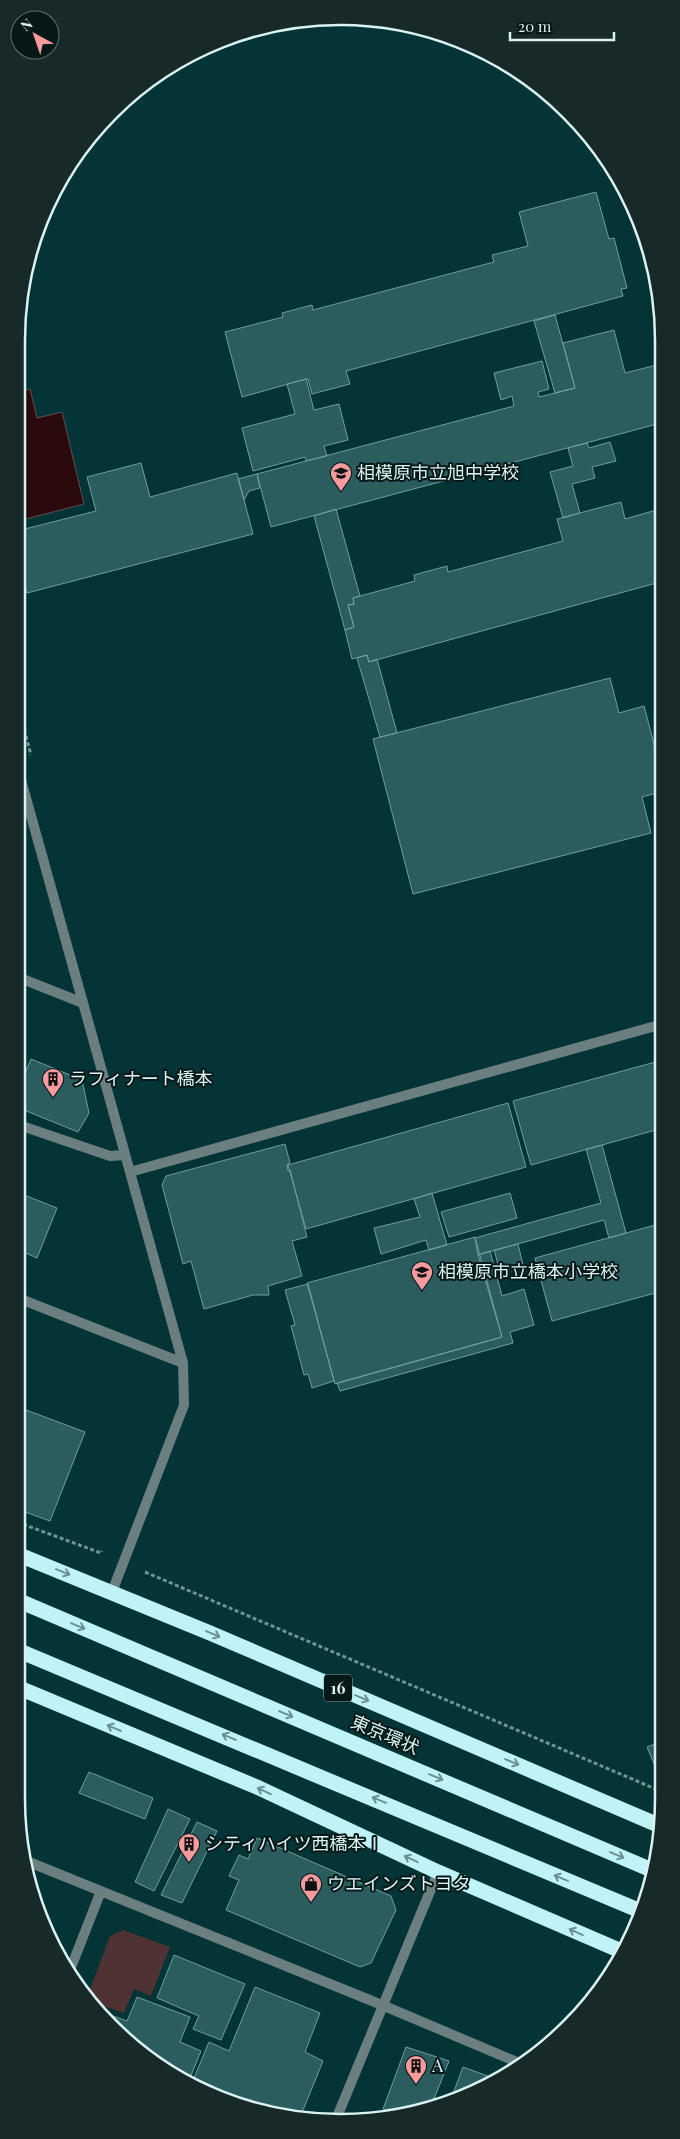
<svg xmlns="http://www.w3.org/2000/svg" width="680" height="2139" viewBox="0 0 680 2139" font-family="'Playfair Display','Noto Sans JP',serif">
  <style>
    .green { fill: #4f3334 }
    .water { fill: #2a0a0d; stroke: #5f5052 }
    .building { fill: #2b5c5e; stroke: #719d9f }
    .lines { fill: none; stroke-linecap: round; stroke-linejoin: round }
    .path { stroke: #6f9394; stroke-width: 3; stroke-dasharray: 4 2.5; stroke-linecap: butt }
    .lane { stroke: #6b7f80; stroke-width: 10 }
    .street { stroke: #6b7f80; stroke-width: 10 }
    .highway { stroke: #bff3f5; stroke-width: 15 }
    .oneway { stroke: #6c9092 }
    .labels { text-anchor: middle; stroke-width: 4; stroke-linejoin: round; paint-order: stroke }
    .shield { fill: #071819; stroke: #9bb1b1; stroke-width: 1 }
    .shield-label { font-size: 16px; font-weight: bold; fill: #dbf2f2 }
    .poi-label { font-size: 18px; fill: #dbf2f2; stroke: #071819; text-anchor: start }
    .street-label { font-size: 18px; fill: #dbf2f2; stroke: #071819 }
    .rim { fill: none; stroke: #dbf2f2; stroke-width: 2.5 }
  </style>
  <rect width="100%" height="100%" fill="#043436"/>
  <path class="green" d="M123,1930L170,1947L151,1996L134,1989L124,2013L89,2001L87,1997L110,1936Z"/>
  <path class="water" d="M30,389L37,418L62,412L84,504L22,520V391Z"/>
  <path class="building" d="M596,192L609,239L614,238L627,288L621,289L623,296L346,371L350,384L312,394L308,379H306L242,397L225,332L283,317L282,313L312,305L313,310L494,262L492,255L528,246L519,212Z
    M555,315L575,388L555,393L534,321Z
    M614,330L625,373L661,364V423L271,527L257,474L514,406L512,396L501,400L494,373L542,361L549,389L538,392L539,397L575,388L563,343Z
    M306,379L314,410L339,404L348,440L324,446L327,456L306,461L305,457L253,471L242,428L295,414L287,384Z
    M610,442L616,461L592,467L595,478L572,484L580,513L563,518L550,472L573,466L568,448L587,443L589,448Z
    M141,463L150,497L237,473L253,534L27,593L21,574V530L96,511L87,477Z
    M257,474L260,488L249,491L244,500L238,479Z
    M621,502L625,519L660,509V582L369,662L367,655L352,659L345,630L354,627L348,605L354,604L353,598L415,581L414,575L447,566L448,572L563,541L557,519Z
    M336,509L360,596L353,598L354,604L348,605L354,627L345,630L314,516Z
    M367,655L369,662L377,659L397,733L380,737L357,658Z
    M610,678L619,713L644,706L660,767V792L642,797L651,833L413,894L373,739Z
    M31,1059L82,1080L89,1113L78,1132L19,1108V1088Z
    M659,1061V1129L531,1165L513,1101Z
    M508,1103L526,1167L306,1229L288,1165Z
    M285,1144L290,1163L287,1164L288,1171L290,1170L307,1237L292,1241L302,1276L268,1286L269,1295H253L204,1309L191,1261L183,1264L162,1185L166,1176Z
    M602,1145L626,1233L609,1238L604,1220L478,1255L475,1238L601,1203L586,1149Z
    M19,1193L57,1208L37,1258L19,1250Z
    M432,1193L447,1245L429,1250L426,1240L381,1254L374,1228L420,1217L414,1199Z
    M510,1193L517,1218L449,1237L441,1212Z
    M659,1224V1292L552,1321L535,1258Z
    M475,1237L502,1337L335,1384L307,1283Z
    M518,1244L523,1265L500,1271L494,1250Z
    M490,1251L502,1296L524,1289L534,1325L510,1332L513,1343L340,1391L337,1383L502,1337L478,1255Z
    M308,1284L334,1381L312,1388L308,1374L304,1375L291,1326L295,1325L285,1290Z
    M18,1407L85,1432L50,1521L17,1509Z
    M658,1743V1773L647,1747Z
    M89,1772L153,1798L145,1819L79,1793Z
    M168,1809L190,1819L154,1891L135,1882Z
    M197,1822L217,1831L182,1903L161,1895Z
    M257,1838L391,1896L396,1910L371,1963L360,1967L226,1910L239,1880L229,1876L239,1855L248,1859Z
    M174,1955L245,1984L221,2040L193,2029L199,2016L157,1998Z
    M255,1987L320,2013L305,2052L323,2061L299,2120L212,2094L215,2087L194,2078L209,2042L229,2051Z
    M137,1997L190,2017L180,2042L201,2051L188,2083L97,2013L94,2009L127,2021Z
    M406,2047L449,2061L430,2109L424,2112L397,2114L383,2109Z
    M463,2067L496,2079L451,2099Z"/>
  <g class="lines">
    <path class="path" d="M21,717L31,755
      M17,1522L101,1553L102,1551
      M145,1572L658,1790"/>
    <path class="lane" d="M19,1125L110,1156L125,1155"/>
    <path class="street" d="M20,776L183,1363L184,1405L112,1592
      M20,978L83,1003
      M130,1172L659,1025
      M18,1298L183,1363
      M29,1862L382,2005L524,2065
      M70,1970L101,1891
      M337,2117L438,1872"/>
    <path class="highway" d="M17,1554L210,1633L658,1825
      M17,1600L654,1871
      M17,1650L638,1910
      M17,1687L259,1788L438,1872L621,1951"/>
  </g>
  <defs><path id="oneway-shaft" d="M-6 0H5M1.5-3L5.5 0L1.5 3" fill="none" stroke-width="1.6" stroke-linecap="round" stroke-linejoin="round" transform="scale(1.25)"/></defs>
  <g class="oneway">
    <use href="#oneway-shaft" transform="translate(63 1572) rotate(22)"/>
    <use href="#oneway-shaft" transform="translate(78 1626) rotate(22)"/>
    <use href="#oneway-shaft" transform="translate(213 1634) rotate(23)"/>
    <use href="#oneway-shaft" transform="translate(362 1698) rotate(23)"/>
    <use href="#oneway-shaft" transform="translate(286 1714) rotate(23)"/>
    <use href="#oneway-shaft" transform="translate(114 1728) rotate(-157)"/>
    <use href="#oneway-shaft" transform="translate(229 1737) rotate(-157)"/>
    <use href="#oneway-shaft" transform="translate(512 1762) rotate(23)"/>
    <use href="#oneway-shaft" transform="translate(436 1777) rotate(23)"/>
    <use href="#oneway-shaft" transform="translate(264 1791) rotate(-155)"/>
    <use href="#oneway-shaft" transform="translate(379 1800) rotate(-157)"/>
    <use href="#oneway-shaft" transform="translate(617 1855) rotate(23)"/>
    <use href="#oneway-shaft" transform="translate(411 1859) rotate(-155)"/>
    <use href="#oneway-shaft" transform="translate(561 1878) rotate(-157)"/>
    <use href="#oneway-shaft" transform="translate(576 1932) rotate(-156)"/>
  </g>
  <defs>
    <g id="school-pin" transform="scale(1.125)"><path d="M0 17L-7.5 6A9.5 9.5 0 1 1 7.5 6Z" fill="#f59b9e" stroke="#071819"/><path d="M0-5L7-2L0 1L-7-2ZM-4 1L0 2.5L4 1V4Q0 6-4 4Z" fill="#111"/></g>
    <g id="building-pin" transform="scale(1.125)"><path d="M0 17L-7.5 6A9.5 9.5 0 1 1 7.5 6Z" fill="#f59b9e" stroke="#071819"/><path d="M-4-6H4V6H1V3H-1V6H-4ZM-2.5-4.3h1.7v1.8h-1.7ZM.8-4.3h1.7v1.8H.8ZM-2.5-1h1.7V.8h-1.7ZM.8-1h1.7V.8H.8Z" fill="#111"/></g>
    <g id="shop-pin" transform="scale(1.125)"><path d="M0 17L-7.5 6A9.5 9.5 0 1 1 7.5 6Z" fill="#f59b9e" stroke="#071819"/><path d="M-5-2.5h2.3a2.7 3.5 0 0 1 5.4 0H5L5.5 6h-11ZM-1.5-2.5h3a1.5 2.3 0 0 0-3 0Z" fill="#111"/></g>
  </defs>
  <g fill-rule="evenodd">
    <use href="#school-pin" x="341" y="473"/>
    <use href="#building-pin" x="53" y="1079"/>
    <use href="#school-pin" x="422" y="1272"/>
    <use href="#building-pin" x="189" y="1844"/>
    <use href="#shop-pin" x="311" y="1884"/>
    <use href="#building-pin" x="416" y="2066"/>
  </g>
  <g class="labels">
    <rect class="shield" x="324" y="1674.5" width="28" height="27" rx="4"/>
    <g class="shield-label">
      <text x="338" y="1694">16</text>
    </g>
    <g class="poi-label">
      <text x="357" y="479">相模原市立旭中学校</text>
      <text x="69" y="1085">ラフィナート橋本</text>
      <text x="438" y="1278">相模原市立橋本小学校</text>
      <text x="205" y="1850">シティハイツ西橋本Ⅰ</text>
      <text x="327" y="1890">ウエインズトヨタ</text>
      <text x="432" y="2072">A</text>
    </g>
    <g class="street-label">
      <text transform="translate(385 1735) rotate(23)" y="6">東京環状</text>
    </g>
  </g>
  <path d="M0 0H680V2139H0ZM340 25H340A315 315 0 0 1 655 340V1799A315 315 0 0 1 340 2114H340A315 315 0 0 1 25 1799V340A315 315 0 0 1 340 25Z" fill="#18292a" fill-rule="evenodd"/>
  <path class="rim" d="M340 25H340A315 315 0 0 1 655 340V1799A315 315 0 0 1 340 2114H340A315 315 0 0 1 25 1799V340A315 315 0 0 1 340 25Z"/>
  <g transform="translate(35 35) rotate(320)"><circle r="24" fill="#071819" stroke="#5c6f70"/>
  <path d="M0-4L9 19L0 12L-9 19Z" fill="#f59b9e"/>
  <text y="-8" font-size="14" font-weight="bold" text-anchor="middle" fill="#dbf2f2">N</text>
  </g>
  <path d="M510 32v8h104v-8" fill="none" stroke="#dbf2f2" stroke-width="2.5"/>
  <text x="518" y="32" font-size="15" fill="#dbf2f2" stroke="#071819" stroke-width="4" paint-order="stroke">20 m</text>
</svg>
